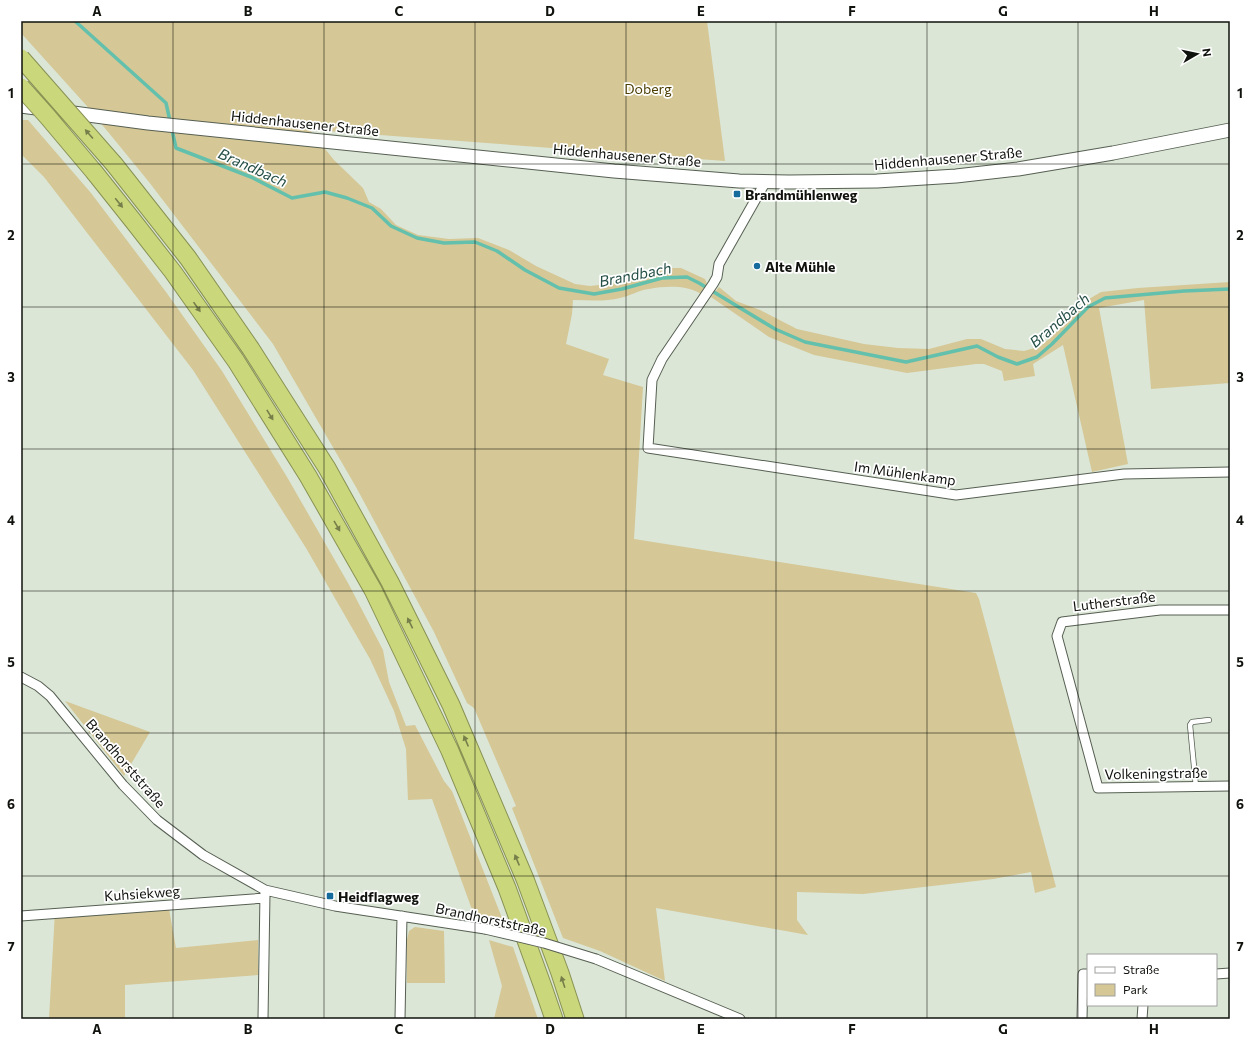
<svg xmlns="http://www.w3.org/2000/svg" width="1251" height="1040" viewBox="0 0 1251 1040" font-family="Commissioner,sans-serif">
  <style>
    .green { fill: #d5c796 }
    .lines { fill: none; stroke-linecap: round; stroke-linejoin: round }
    .stream { stroke: #63c0ac; stroke-width: 3.5 }
    .lane-casing { stroke: #565f52; stroke-width: 6 }
    .street-casing { stroke: #565f52; stroke-width: 11 }
    .secondary-casing { stroke: #565f52; stroke-width: 15 }
    .highway-casing { stroke: #899254; stroke-width: 19 }
    .lane { stroke: #fff; stroke-width: 4.5 }
    .street { stroke: #fff; stroke-width: 9 }
    .secondary { stroke: #fff; stroke-width: 13 }
    .highway { stroke: #cbd77b; stroke-width: 17 }
    .street-bridge-casing { stroke: #565f52; stroke-width: 11; stroke-linecap: butt }
    .highway-bridge-casing { stroke: #899254; stroke-width: 19; stroke-linecap: butt }
    .street-bridge { stroke: #fff; stroke-width: 9 }
    .highway-bridge { stroke: #cbd77b; stroke-width: 17 }
    .oneway { fill: #767e4a }
    .grid { fill: none; stroke: #0f120d; stroke-width: 1; stroke-opacity: 0.55 }
    .poi-dot { fill: #156c9c; stroke: #fff; stroke-width: 1.5 }
    .labels { text-anchor: middle; dominant-baseline: central; stroke-width: 3.5; stroke-linejoin: round; paint-order: stroke }
    .park-label { font-size: 14px; fill: #4d3f04; stroke: #fff }
    .street-label { font-size: 14px; fill: #0f120d; stroke: #fff }
    .poi-label { font-size: 14px; font-weight: bold; fill: #0f120d; stroke: #fff; text-anchor: start }
    .water-label { font-size: 15px; font-style: italic; fill: #254f46; stroke: #fff }
    .neatline { fill: none; stroke: #0f120d; stroke-width: 1.5 }
    .grid-label { font-size: 13px; text-anchor: middle; font-weight: bold; fill: #0f120d }
  </style>
  <rect width="100%" height="100%" fill="#dbe6d6"/>
  <path class="green" d="M21 21H707L725 161 313 130 309 129 334 160 363 188 369 202 381 209 396 225 418 235 449 239 478 238 509 250 536 266 575 284 590 286 617 283 669 268H681L705 279 707 284 701 294C686 285 666 286 649 289 639 290 630 296 620 298 604 302 588 300 573 300L572 314 566 344 609 359 603 375 643 387 634 539 976 593 979 599 1056 887 1035 893 1031 872 993 879 863 894 797 892V920L808 935 656 908 665 981 600 951 563 938 512 808 516 806 474 708 467 703 434 632 356 487 273 344 149 182 86 105 21 33Z
    M21 120H28L91 193 166 292 222 371 287 477 348 583 383 650 389 682 406 726 415 725 444 781 452 791 504 923 475 918 432 799 408 800 406 749 394 711 370 659 306 548 193 370 44 177 21 154Z
    M1230 282V383L1151 389 1144 300 1099 308 1128 464 1092 472 1063 345 1033 364 1035 376 1004 381 1002 371 984 364H976L907 373 814 355 769 337 711 297 719 287 736 301 760 310 797 329 864 344 898 348 929 349 967 339H981L1005 349 1024 351 1041 346 1061 328 1084 302 1101 292 1138 288Z
    M65 701 150 732 124 776Z
    M169 909 176 948 258 940V975L125 985V1019H49L55 911Z
    M415 927 444 931 445 983H407V940L409 931Z
    M489 940 513 947 538 1019H494L502 986Z"/>
  <g class="lines">
    <path class="stream" d="M75 21 166 103 176 148 251 177 292 198 325 192 347 198 372 208 391 226 417 238 444 243 475 242 497 251 525 270 559 288 594 294 622 289 662 278 687 277 699 283 775 329 805 342 906 362 977 346 998 357 1017 364 1037 357 1052 344 1088 307 1105 298 1184 291 1230 289"/>
    <g class="lane-casing">
      <path id="lane" d="M1196 787 1190 725 1192 722 1209 720"/>
    </g>
    <g class="street-casing">
      <path id="street" d="M766 181 719 264 717 277 713 284 662 359 652 380 648 448 956 495 1124 474 1230 472
        M1230 610H1160L1062 622 1057 636 1098 788 1230 786
        M21 677 38 686 50 696 123 785 157 820 203 855 265 890 335 906 485 929
        M21 916 265 898
        M596 959 740 1019
        M1216 974 1230 973
        M263 1019 265 893
        M400 1019 402 916
        M1082 1019 1083 974H1088
        M1142 1019 1143 1005"/>
    </g>
    <g class="secondary-casing">
      <path id="secondary" d="M21 106 148 123 614 171 739 181 789 182 877 181 956 176 1018 169 1113 153 1230 130"/>
    </g>
    <g class="highway-casing">
      <path id="highway" d="M114 164 188 258 251 349 327 468 390 582 451 705 525 879 560 973 575 1019
        M95 173 134 222 173 272 236 361 308 476 373 590 450 751 507 888 543 987 554 1019"/>
    </g>
    <use href="#lane" class="lane"/>
    <use href="#street" class="street"/>
    <use href="#secondary" class="secondary"/>
    <use href="#highway" class="highway"/>
    <g class="street-bridge-casing">
      <path id="street-bridge" d="M485 929 544 943 596 959"/>
    </g>
    <g class="highway-bridge-casing">
      <path id="highway-bridge" d="M21 58 114 164
        M21 87 47 116 95 173"/>
    </g>
    <use href="#street-bridge" class="street-bridge"/>
    <use href="#highway-bridge" class="highway-bridge"/>
  </g>
  <defs><path id="oneway-solid" d="M-6-.8H1V-3.2L6.5 0L1 3.2V.8H-6Z"/></defs>
  <g class="oneway">
    <use href="#oneway-solid" transform="translate(89 134) rotate(-131)"/>
    <use href="#oneway-solid" transform="translate(119 203) rotate(51)"/>
    <use href="#oneway-solid" transform="translate(197 307) rotate(55)"/>
    <use href="#oneway-solid" transform="translate(270 415) rotate(58)"/>
    <use href="#oneway-solid" transform="translate(337 526) rotate(60)"/>
    <use href="#oneway-solid" transform="translate(410 623) rotate(-116)"/>
    <use href="#oneway-solid" transform="translate(466 741) rotate(-113)"/>
    <use href="#oneway-solid" transform="translate(517 860) rotate(-113)"/>
    <use href="#oneway-solid" transform="translate(563 982) rotate(-108)"/>
  </g>
  <path class="grid" d="M173 21V1019M324 21V1019M475 21V1019M626 21V1019M776 21V1019M927 21V1019M1078 21V1019M21 164H1230M21 307H1230M21 449H1230M21 591H1230M21 733H1230M21 876H1230"/>
  <g class="poi-dot">
    <rect x="733" y="190" width="8" height="8" rx="2"/>
    <circle cx="757" cy="266" r="4"/>
    <rect x="326" y="892" width="8" height="8" rx="2"/>
  </g>
  <g class="labels">
    <g class="park-label">
      <text x="648" y="88">Doberg</text>
    </g>
    <g class="street-label">
      <text transform="translate(305 123) rotate(6)">Hiddenhausener Straße</text>
      <text transform="translate(627 155) rotate(5)">Hiddenhausener Straße</text>
      <text transform="translate(948 158) rotate(-5)">Hiddenhausener Straße</text>
      <text transform="translate(905 473) rotate(8)">Im Mühlenkamp</text>
      <text transform="translate(1114 601) rotate(-7)">Lutherstraße</text>
      <text transform="translate(126 763) rotate(49)">Brandhorststraße</text>
      <text transform="translate(1156 773) rotate(-1)">Volkeningstraße</text>
      <text transform="translate(142 893) rotate(-4)">Kuhsiekweg</text>
      <text transform="translate(491 919) rotate(12)">Brandhorststraße</text>
    </g>
    <g class="poi-label">
      <text x="745" y="194">Brandmühlenweg</text>
      <text x="765" y="266">Alte Mühle</text>
      <text x="338" y="896">Heidflagweg</text>
    </g>
    <g class="water-label">
      <text transform="translate(253 167) rotate(24)">Brandbach</text>
      <text transform="translate(635 274) rotate(-11)">Brandbach</text>
      <text transform="translate(1059 320) rotate(-41)">Brandbach</text>
    </g>
  </g>
  <rect width="1251" height="1040" fill="none" stroke="#ffffff" stroke-width="44"/>
  <rect x="1087" y="954" width="130" height="52" fill="#ffffff" stroke="#9fa09e"/>
  <rect x="1095" y="967" width="20" height="6" fill="#ffffff" stroke="#9fa09e"/>
  <text x="1123" y="974" font-size="12" fill="#0f120d">Straße</text>
  <rect x="1095" y="984" width="20" height="12" fill="#d5c796" stroke="#9fa09e"/>
  <text x="1123" y="994" font-size="12" fill="#0f120d">Park</text>
  <g transform="translate(1197 54) rotate(81)" stroke="#ffffff" stroke-width="3" paint-order="stroke">
  <path d="M0-3L7 15L0 10L-7 15Z" fill="#0f120d"/>
  <text y="-6" font-size="11" font-weight="bold" text-anchor="middle" fill="#0f120d">N</text>
  </g>
  <rect x="22" y="22" width="1207" height="996" class="neatline"/>
  <g class="grid-label">
    <text x="97" y="16">A</text>
    <text x="248" y="16">B</text>
    <text x="399" y="16">C</text>
    <text x="550" y="16">D</text>
    <text x="701" y="16">E</text>
    <text x="852" y="16">F</text>
    <text x="1003" y="16">G</text>
    <text x="1154" y="16">H</text>
    <text x="11" y="98">1</text>
    <text x="1240" y="98">1</text>
    <text x="11" y="240">2</text>
    <text x="1240" y="240">2</text>
    <text x="11" y="382">3</text>
    <text x="1240" y="382">3</text>
    <text x="11" y="525">4</text>
    <text x="1240" y="525">4</text>
    <text x="11" y="667">5</text>
    <text x="1240" y="667">5</text>
    <text x="11" y="809">6</text>
    <text x="1240" y="809">6</text>
    <text x="11" y="951">7</text>
    <text x="1240" y="951">7</text>
    <text x="97" y="1034">A</text>
    <text x="248" y="1034">B</text>
    <text x="399" y="1034">C</text>
    <text x="550" y="1034">D</text>
    <text x="701" y="1034">E</text>
    <text x="852" y="1034">F</text>
    <text x="1003" y="1034">G</text>
    <text x="1154" y="1034">H</text>
  </g>
</svg>
